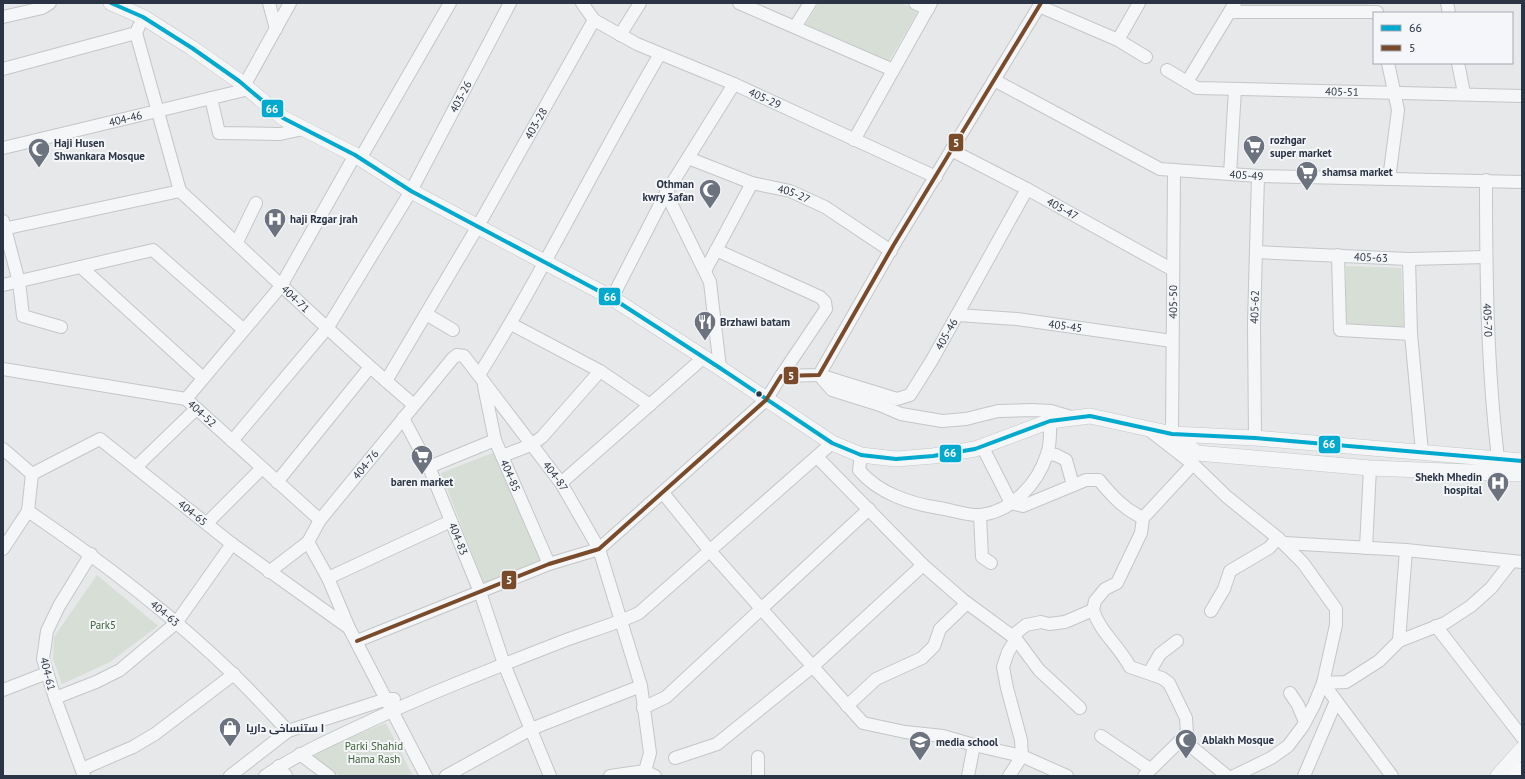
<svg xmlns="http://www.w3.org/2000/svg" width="1525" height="779" viewBox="0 0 1525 779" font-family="'PT Sans',Cairo,sans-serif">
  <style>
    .green { fill: #d6ded6 }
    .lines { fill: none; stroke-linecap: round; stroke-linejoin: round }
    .minor-casing { stroke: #c4c6c8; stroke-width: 14 }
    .tertiary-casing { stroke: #c4c6c8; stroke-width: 16 }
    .secondary-casing { stroke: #c4c6c8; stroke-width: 18 }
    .minor { stroke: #f5f6f7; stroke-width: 12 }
    .tertiary { stroke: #f5f6f7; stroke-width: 15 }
    .secondary { stroke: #f8f8f8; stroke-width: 17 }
    .bus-1-casing { stroke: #f4f6f9; stroke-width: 7 }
    .bus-2-casing { stroke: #f4f6f9; stroke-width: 7 }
    .bus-1 { stroke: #00a9ce; stroke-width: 4 }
    .bus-2 { stroke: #7a4b2a; stroke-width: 4 }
    .bus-dot { fill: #2b3445; stroke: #f4f6f9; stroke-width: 1.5 }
    .labels { text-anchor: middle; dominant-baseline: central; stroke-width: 4; stroke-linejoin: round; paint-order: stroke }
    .street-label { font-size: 11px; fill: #2b3445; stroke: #f4f6f9 }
    .poi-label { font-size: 11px; font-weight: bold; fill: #2b3445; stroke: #f4f6f9; text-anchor: start }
    .park-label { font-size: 11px; fill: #3f6138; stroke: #f4f6f9 }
    .line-badge { stroke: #f4f6f9; stroke-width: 1.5 }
    .badge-label { font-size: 11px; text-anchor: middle; font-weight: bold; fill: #fff }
  </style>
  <rect width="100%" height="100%" fill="#e6e8ea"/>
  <path class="green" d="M819 3H901L918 11 889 61 806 24Z
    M1243 3H1368L1369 6 1241 5Z
    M1346 266 1401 268 1404 328 1346 327Z
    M495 452 542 561 484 584 441 473Z
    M97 575 158 626 110 662 62 684 53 659 54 637Z
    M386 723 413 776H340L311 759 324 748Z"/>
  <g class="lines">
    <g class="minor-casing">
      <g id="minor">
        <path d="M269 3 276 29"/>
        <path id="s1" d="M582 3 594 20 637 44 734 84 936 177"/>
        <path d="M739 3 893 70"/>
        <path d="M915 3 928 9"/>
        <path d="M1447 3 1449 13"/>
        <path d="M1039 6 1118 40 1146 57"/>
        <path d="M1230 12H1377"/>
        <path d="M3 17 42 8 50 3"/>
        <path d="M795 27 810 3"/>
        <path d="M136 33 180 191"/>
        <path d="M620 35 640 3"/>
        <path d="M1118 40 1139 3"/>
        <path d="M1388 63 1398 110 1389 179"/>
        <path d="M1458 63 1464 93"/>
        <path d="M3 69 136 33 139 26"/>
        <path id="s2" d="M1167 70 1197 88 1522 96"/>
        <path id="s3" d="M994 80 1160 169 1258 176 1522 182"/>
        <path d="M1187 82 1235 3"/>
        <path d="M244 86 290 3"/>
        <path d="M211 98 219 133 280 134 303 129"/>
        <path d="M854 140 931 3"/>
        <path id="s4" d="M3 148 249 89"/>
        <path id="s5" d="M951 150 1027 189 1173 270"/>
        <path id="s6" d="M688 158 752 183 790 191 825 207 891 251"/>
        <path d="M360 159 450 3"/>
        <path d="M1230 174 1235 89"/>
        <path id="s7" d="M1486 180C1486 274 1487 366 1498 458"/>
        <path id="s8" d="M180 191C258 262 333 337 414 405"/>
        <path d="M666 193 710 282 720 368"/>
        <path d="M3 221 19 282 23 316 61 327"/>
        <path d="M3 229 180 191"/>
        <path d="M237 242 256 203"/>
        <path d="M716 250 820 297 825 302 826 309 781 376"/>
        <path id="s9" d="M1256 252 1409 259 1486 257"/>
        <path d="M1338 255 1340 330 1411 334"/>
        <path d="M1409 259 1411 334 1422 452"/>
        <path d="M81 267 203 378"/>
        <path d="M705 271 752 183"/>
        <path d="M3 285 153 250 244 330"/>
        <path d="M612 298 666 193 734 84"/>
        <path d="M426 314 453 330"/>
        <path id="s10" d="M957 315 1017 319 1172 341"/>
        <path d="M511 324 600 371 650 405"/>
        <path id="s11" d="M3 369 186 399 320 520"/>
        <path d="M479 375C544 271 598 159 660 54"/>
        <path id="s12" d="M819 375 897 399 910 395 932 360 1027 189"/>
        <path d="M819 375 832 390 880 405 901 414 942 421 966 419 998 411 1032 410 1051 411 1071 417"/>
        <path id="s13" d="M386 381 478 226 594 20"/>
        <path id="s14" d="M484 386 495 440 549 564"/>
        <path d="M186 399 281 286 355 155"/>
        <path id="s15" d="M403 418 429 467 480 592 504 664 550 776"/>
        <path d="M1149 430 1193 464 1227 497 1278 538 1303 563 1336 609V625L1323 683 1314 705 1303 726 1288 746 1271 758 1234 776"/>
        <path id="s16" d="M1172 434 1174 170"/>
        <path id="s17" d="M1255 438 1254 323 1258 176"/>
        <path id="s18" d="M232 441 328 327 411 191 510 3"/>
        <path d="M982 446 1011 503 1023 506 1086 480H1099C1112 496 1124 509 1143 518"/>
        <path d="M3 449 32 474"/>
        <path d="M1048 454 1056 455 1066 460 1073 485"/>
        <path d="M861 455 859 470C878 493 911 504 939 508 953 510 967 516 981 515 1013 511 1038 483 1047 454 1051 444 1050 432 1050 421"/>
        <path d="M502 456 531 445 542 437 600 371"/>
        <path d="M817 457 923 565 963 600 1016 639 1039 670 1080 708"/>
        <path d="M136 467 196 409"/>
        <path d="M429 467 495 440"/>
        <path id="s19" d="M32 474 100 439 232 544 349 628"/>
        <path d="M277 482 370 367"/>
        <path d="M561 483 703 358"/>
        <path d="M663 493 710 551 863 723 905 732 943 736 974 745 1022 756 1067 776"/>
        <path id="s20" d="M28 511C100 560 170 613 233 674 252 692 270 712 288 731"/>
        <path d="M980 515 982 557 991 563"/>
        <path d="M207 523 262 468"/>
        <path d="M308 542 328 578 349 628 426 776"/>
        <path d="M1284 543 1406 550 1399 641"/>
        <path d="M1366 548 1370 468"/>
        <path d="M3 549 28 511 32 474"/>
        <path d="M1406 550 1522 562"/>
        <path id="s21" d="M269 572 308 542 320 520 453 358 457 355 464 356 561 483 599 549 641 686 650 753 645 771"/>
        <path d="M328 578 451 521"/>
        <path d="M1211 611 1224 589 1230 571 1269 548 1278 538"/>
        <path d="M1436 626 1522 737"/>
        <path d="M1012 636 1026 625 1041 622 1049 624 1065 622 1093 610"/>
        <path d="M357 641 549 564 599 549 766 400 781 376 819 375 893 246 1041 3"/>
        <path d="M1149 673 1160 654 1177 641"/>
        <path d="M1323 683 1346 682 1379 661 1399 641 1445 623 1471 606 1491 588 1512 561"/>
        <path d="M1323 683 1392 776"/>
        <path d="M3 690 47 673"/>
        <path d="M1290 693 1298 705 1305 722"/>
        <path d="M55 698 96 682 120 670 176 623 232 544"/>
        <path d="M847 706 876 679 922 658 934 646 940 629 967 603"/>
        <path d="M643 708 666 697 869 509"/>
        <path d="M1101 736 1150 769"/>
        <path d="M1182 739 1227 776"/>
        <path d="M300 754 329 776"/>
        <path d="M675 758 717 744 812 667 923 565"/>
        <path d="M279 766 286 776"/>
        <path d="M82 769 133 747 155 734 234 674"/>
        <path d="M84 776 55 698 43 659 47 631 59 606 91 554"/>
        <path d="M230 776 288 731 387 699H394"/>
        <path d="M265 776C293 757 323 743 353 729 422 696 494 668 566 640 590 631 616 624 639 613L832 443"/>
        <path d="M446 776 531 729 641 686"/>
        <path d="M610 776 645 771 655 776"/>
        <path d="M758 776V757"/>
        <path d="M968 776 974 745"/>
        <path d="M1009 776 1022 756 1021 740 1007 688 1003 667 1008 652 1016 639"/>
        <path d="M1144 776 1187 734 1186 718 1169 683 1162 678 1130 667C1119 646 1100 632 1093 610L1095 601 1105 589 1117 583 1141 533 1143 518 1193 464"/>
        <path d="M1304 776 1336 701"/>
      </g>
    </g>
    <g class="tertiary-casing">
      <path id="tertiary" d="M111 3 143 17 192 48 239 81 283 118 355 155 411 191 612 298 720 368 832 443 861 455 896 459 933 456 975 449 1050 421 1090 416 1172 434 1255 438 1522 461
        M1172 434 1197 453 1370 468 1522 474
        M1498 776 1522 749"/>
    </g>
    <g class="secondary-casing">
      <path id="secondary" d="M1517 776 1522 771"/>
    </g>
    <use href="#minor" class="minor"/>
    <use href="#tertiary" class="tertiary"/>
    <use href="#secondary" class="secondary"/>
    <g class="bus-1-casing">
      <path id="bus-1" d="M111 3 143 17 192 48 239 81 283 118 355 155 411 191 612 298 720 368 832 443 861 455 896 459 933 456 975 449 1050 421 1090 416 1172 434 1255 438 1522 461"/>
    </g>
    <g class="bus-2-casing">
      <path id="bus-2" d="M357 641 549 564 599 549 766 400 781 376 819 375 893 246 1041 3"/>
    </g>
    <use href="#bus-1" class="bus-1"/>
    <use href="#bus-2" class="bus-2"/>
  </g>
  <defs>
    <g id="supermarket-pin" transform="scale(1.15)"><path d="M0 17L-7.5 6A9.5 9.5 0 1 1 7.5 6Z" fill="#6c737f" stroke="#f4f6f9"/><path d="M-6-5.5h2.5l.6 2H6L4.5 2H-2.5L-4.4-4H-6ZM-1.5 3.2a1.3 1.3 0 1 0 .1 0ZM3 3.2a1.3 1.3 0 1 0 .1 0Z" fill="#fff"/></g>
    <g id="mosque-pin" transform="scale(1.15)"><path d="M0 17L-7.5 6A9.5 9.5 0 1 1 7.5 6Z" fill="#6c737f" stroke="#f4f6f9"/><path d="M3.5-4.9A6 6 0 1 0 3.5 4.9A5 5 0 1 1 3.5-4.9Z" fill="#fff"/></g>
    <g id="hospital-pin" transform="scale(1.15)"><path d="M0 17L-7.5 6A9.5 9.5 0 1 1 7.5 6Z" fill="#6c737f" stroke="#f4f6f9"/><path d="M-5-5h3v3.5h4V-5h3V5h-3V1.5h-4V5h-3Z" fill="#fff"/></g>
    <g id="restaurant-pin" transform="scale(1.15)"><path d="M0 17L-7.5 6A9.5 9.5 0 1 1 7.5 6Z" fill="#6c737f" stroke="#f4f6f9"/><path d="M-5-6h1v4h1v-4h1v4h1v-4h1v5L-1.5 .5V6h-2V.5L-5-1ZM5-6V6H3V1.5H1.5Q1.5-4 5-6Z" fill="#fff"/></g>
    <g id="shop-pin" transform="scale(1.15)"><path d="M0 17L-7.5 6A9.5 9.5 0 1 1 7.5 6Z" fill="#6c737f" stroke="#f4f6f9"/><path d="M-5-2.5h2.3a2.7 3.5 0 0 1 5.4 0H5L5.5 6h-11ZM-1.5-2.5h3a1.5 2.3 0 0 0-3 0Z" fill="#fff"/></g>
    <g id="school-pin" transform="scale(1.15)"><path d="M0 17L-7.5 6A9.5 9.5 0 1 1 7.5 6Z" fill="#6c737f" stroke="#f4f6f9"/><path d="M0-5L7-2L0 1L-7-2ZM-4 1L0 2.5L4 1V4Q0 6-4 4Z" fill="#fff"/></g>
  </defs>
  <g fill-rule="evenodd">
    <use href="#supermarket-pin" x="1254" y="146"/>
    <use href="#mosque-pin" x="39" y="149"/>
    <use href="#supermarket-pin" x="1307" y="172"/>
    <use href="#mosque-pin" x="710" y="190"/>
    <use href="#hospital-pin" x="275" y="219"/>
    <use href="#restaurant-pin" x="705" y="322"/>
    <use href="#supermarket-pin" x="422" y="456"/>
    <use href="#hospital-pin" x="1498" y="483"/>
    <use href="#shop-pin" x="230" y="728"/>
    <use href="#mosque-pin" x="1186" y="740"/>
    <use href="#school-pin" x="920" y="742"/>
  </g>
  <circle class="bus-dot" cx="759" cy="394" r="3.5"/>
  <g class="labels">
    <g class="street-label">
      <text stroke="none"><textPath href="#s2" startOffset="180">405-51</textPath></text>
      <text stroke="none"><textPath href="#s18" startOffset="415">403-26</textPath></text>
      <text stroke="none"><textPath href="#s1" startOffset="209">405-29</textPath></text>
      <text stroke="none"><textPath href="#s4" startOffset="126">404-46</textPath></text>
      <text stroke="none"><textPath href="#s13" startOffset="298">403-28</textPath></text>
      <text stroke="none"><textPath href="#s3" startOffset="275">405-49</textPath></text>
      <text stroke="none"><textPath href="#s6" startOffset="112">405-27</textPath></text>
      <text stroke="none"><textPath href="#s5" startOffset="126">405-47</textPath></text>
      <text stroke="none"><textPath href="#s9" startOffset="115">405-63</textPath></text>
      <text stroke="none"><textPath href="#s8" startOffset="158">404-71</textPath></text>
      <text stroke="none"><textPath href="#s16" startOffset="132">405-50</textPath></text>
      <text stroke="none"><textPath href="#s17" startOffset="131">405-62</textPath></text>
      <text stroke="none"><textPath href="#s7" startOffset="140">405-70</textPath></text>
      <text stroke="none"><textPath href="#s10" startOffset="109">405-45</textPath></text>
      <text stroke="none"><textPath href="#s12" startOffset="166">405-46</textPath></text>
      <text stroke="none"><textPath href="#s11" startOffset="207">404-52</textPath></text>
      <text stroke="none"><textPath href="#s21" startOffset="146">404-76</textPath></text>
      <text stroke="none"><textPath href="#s14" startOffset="94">404-85</textPath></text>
      <text stroke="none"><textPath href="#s21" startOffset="447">404-87</textPath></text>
      <text stroke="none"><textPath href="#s19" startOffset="195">404-65</textPath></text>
      <text stroke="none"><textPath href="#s15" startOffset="133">404-83</textPath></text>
      <text stroke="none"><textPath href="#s20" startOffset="171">404-63</textPath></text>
      <text transform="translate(48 674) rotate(76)">404-61</text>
    </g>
    <g class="poi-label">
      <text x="1270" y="140">rozhgar<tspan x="1270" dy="13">super market</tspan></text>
      <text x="54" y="143">Haji Husen<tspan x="54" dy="13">Shwankara Mosque</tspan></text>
      <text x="1322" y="172">shamsa market</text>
      <text x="694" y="184" text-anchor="end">Othman<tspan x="694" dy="13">kwry 3afan</tspan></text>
      <text x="290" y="219">haji Rzgar jrah</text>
      <text x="720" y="322">Brzhawi batam</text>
      <text x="1482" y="477" text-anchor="end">Shekh Mhedin<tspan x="1482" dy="13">hospital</tspan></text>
      <text x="422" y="482" text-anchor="middle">baren market</text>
      <text x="246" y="728">ا ستنساخی داریا</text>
      <text x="1202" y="740">Ablakh Mosque</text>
      <text x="936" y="742">media school</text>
    </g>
    <g class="park-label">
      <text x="103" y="625">Park5</text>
      <text x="374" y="746">Parki Shahid<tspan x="374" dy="13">Hama Rash</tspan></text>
    </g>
  </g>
  <g class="line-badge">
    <rect x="261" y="99" width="23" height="19" rx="4" fill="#00a9ce"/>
    <rect x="948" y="133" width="16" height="19" rx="4" fill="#7a4b2a"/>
    <rect x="598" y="287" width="23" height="19" rx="4" fill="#00a9ce"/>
    <rect x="783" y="366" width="16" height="19" rx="4" fill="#7a4b2a"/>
    <rect x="1318" y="435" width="23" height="19" rx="4" fill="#00a9ce"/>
    <rect x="939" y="444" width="23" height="19" rx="4" fill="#00a9ce"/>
    <rect x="501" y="570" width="16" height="20" rx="4" fill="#7a4b2a"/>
  </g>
  <g class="badge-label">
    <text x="272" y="113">66</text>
    <text x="956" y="147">5</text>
    <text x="610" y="301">66</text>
    <text x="791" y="380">5</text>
    <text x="1329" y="448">66</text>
    <text x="950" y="457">66</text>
    <text x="509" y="584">5</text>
  </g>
  <rect width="1525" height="779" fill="none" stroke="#2b3445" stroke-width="8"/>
  <rect x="1373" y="12" width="140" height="52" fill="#f4f6f9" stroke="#a4a8b1"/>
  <rect x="1381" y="25" width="20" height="6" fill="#00a9ce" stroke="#a4a8b1"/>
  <text x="1409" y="32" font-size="12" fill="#2b3445">66</text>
  <rect x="1381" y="45" width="20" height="6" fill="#7a4b2a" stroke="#a4a8b1"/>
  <text x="1409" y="52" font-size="12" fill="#2b3445">5</text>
</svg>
